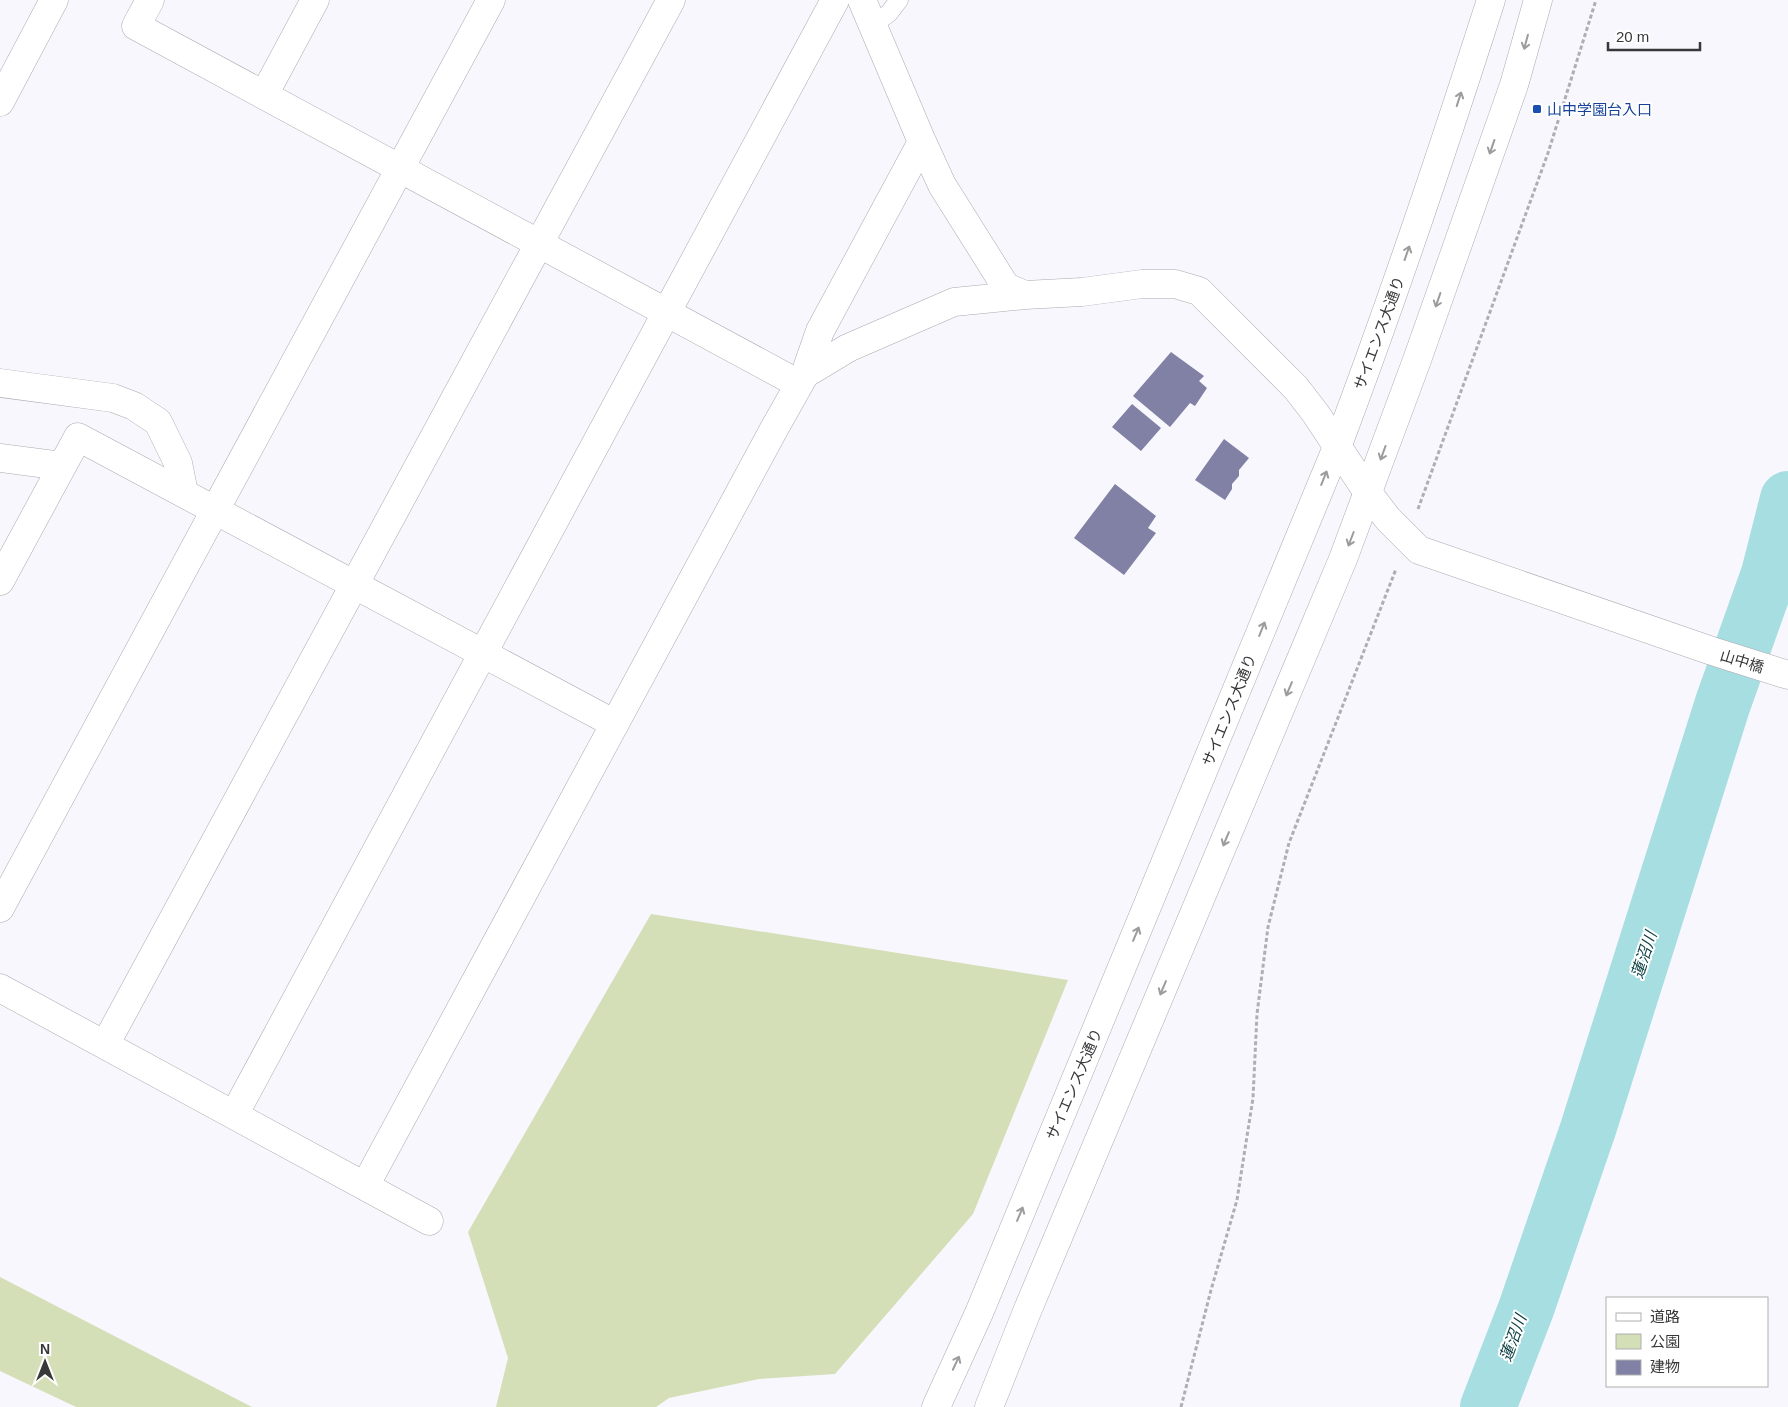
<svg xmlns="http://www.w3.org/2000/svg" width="1788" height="1407" viewBox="0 0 1788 1407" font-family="Helvetica,'Noto Sans JP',sans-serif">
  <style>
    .green { fill: #d4dfb8 }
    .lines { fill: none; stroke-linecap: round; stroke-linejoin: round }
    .river { stroke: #a6dee2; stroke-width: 56 }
    .building { fill: #8180a5 }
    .lane-casing { stroke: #aaaab0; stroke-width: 19 }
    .street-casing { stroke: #aaaab0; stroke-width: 29 }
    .primary-casing { stroke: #aaaab0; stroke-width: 29 }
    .path { stroke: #aeaeb3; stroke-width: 3; stroke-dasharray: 4 2.5; stroke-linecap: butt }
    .lane { stroke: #fff; stroke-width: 18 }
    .street { stroke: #fff; stroke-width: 28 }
    .primary { stroke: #fff; stroke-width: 28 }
    .oneway { stroke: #9c9c9c }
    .transit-dot { fill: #1a4fb4; stroke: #fff; stroke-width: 2 }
    .labels { text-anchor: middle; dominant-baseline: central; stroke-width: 4; stroke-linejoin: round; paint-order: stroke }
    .transit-label { font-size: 15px; fill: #164399; stroke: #fff; text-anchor: start }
    .street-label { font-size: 15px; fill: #38383a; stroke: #fff }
    .water-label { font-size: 16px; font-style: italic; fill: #104346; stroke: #fff }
  </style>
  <rect width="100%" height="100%" fill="#f7f7fd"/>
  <path class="green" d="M651 914 1068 980 973 1214 835 1374 759 1379 669 1398 656 1407H496L508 1358 468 1232Z
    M0 1277 252 1407H76L0 1371Z"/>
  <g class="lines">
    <path class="river" d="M1488 1407 1526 1309 1588 1129 1723 703 1769 574 1788 499"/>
  </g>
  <path class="building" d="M1171 352 1204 376 1199 381 1207 388 1195 406 1190 403 1170 427 1133 396Z
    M1132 404 1161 428 1141 451 1112 427Z
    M1224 439 1249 458 1239 470V476L1232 484V489L1225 500 1195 480Z
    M1115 484 1156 516 1148 528 1156 533 1124 575 1074 538Z"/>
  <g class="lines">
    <g class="lane-casing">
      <path id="lane" d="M873 25 889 13 899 0"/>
    </g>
    <g class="street-casing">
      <path id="street" d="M150 0 136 26 799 384
        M862 0 920 137 942 185 1006 287 1025 295 1082 292 1142 284H1175L1199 291 1296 388 1316 414 1368 493 1388 519 1419 550 1712 651 1788 675
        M264 95 315 0
        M0 102 54 0
        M805 374 820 331 922 142
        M0 383 113 398 134 406 158 422 178 463 184 493
        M0 458 62 466
        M0 581 78 437 615 724
        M0 908 491 0
        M0 988 429 1221
        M105 1045 671 0
        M234 1115 835 0
        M365 1186 774 429 805 374 848 348 954 302 1025 295"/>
    </g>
    <g class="primary-casing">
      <path id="primary" d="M936 1407 979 1313 1337 447C1393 299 1443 150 1491 0
        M989 1407 1028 1309 1343 559 1417 360 1514 85 1538 0"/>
    </g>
    <path class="path" d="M1418 509 1548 153 1596 0
      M1181 1407 1211 1290 1237 1200 1253 1098 1257 1014 1268 927 1289 843 1396 569"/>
    <use href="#lane" class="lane"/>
    <use href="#street" class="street"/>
    <use href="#primary" class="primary"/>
  </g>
  <defs><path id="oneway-shaft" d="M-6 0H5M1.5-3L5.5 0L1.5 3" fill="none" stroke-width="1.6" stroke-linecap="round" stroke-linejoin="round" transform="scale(1.25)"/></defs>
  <g class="oneway">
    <use href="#oneway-shaft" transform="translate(1526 42) rotate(105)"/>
    <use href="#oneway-shaft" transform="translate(1459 99) rotate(-72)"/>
    <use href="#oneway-shaft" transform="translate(1492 147) rotate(109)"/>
    <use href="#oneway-shaft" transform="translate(1407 253) rotate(-71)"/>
    <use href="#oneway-shaft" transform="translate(1438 300) rotate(109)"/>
    <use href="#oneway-shaft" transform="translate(1383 453) rotate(110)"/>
    <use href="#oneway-shaft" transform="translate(1324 478) rotate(-68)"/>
    <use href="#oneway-shaft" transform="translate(1351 539) rotate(111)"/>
    <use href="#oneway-shaft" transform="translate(1262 629) rotate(-68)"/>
    <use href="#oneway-shaft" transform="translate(1289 689) rotate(113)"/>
    <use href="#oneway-shaft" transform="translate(1226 839) rotate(113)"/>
    <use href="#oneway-shaft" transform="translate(1136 934) rotate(-67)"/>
    <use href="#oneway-shaft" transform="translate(1163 988) rotate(113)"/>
    <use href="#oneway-shaft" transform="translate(1020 1214) rotate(-67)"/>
    <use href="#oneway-shaft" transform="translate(956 1363) rotate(-65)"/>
  </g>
  <rect class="transit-dot" x="1532" y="104" width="10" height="10" rx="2.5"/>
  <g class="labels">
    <g class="transit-label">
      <text x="1547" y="109">山中学園台入口</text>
    </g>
    <g class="street-label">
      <text transform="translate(1379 333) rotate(-70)">サイエンス大通り</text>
      <text transform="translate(1742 661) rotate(17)">山中橋</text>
      <text transform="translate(1229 710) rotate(-68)">サイエンス大通り</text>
      <text transform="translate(1074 1084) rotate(-67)">サイエンス大通り</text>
    </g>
    <g class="water-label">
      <text transform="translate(1644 955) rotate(-72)">蓮沼川</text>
      <text transform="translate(1513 1338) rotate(-70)">蓮沼川</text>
    </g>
  </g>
  <rect x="1606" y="1297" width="162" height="90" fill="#ffffff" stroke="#afafb0"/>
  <rect x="1616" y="1313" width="25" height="8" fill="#ffffff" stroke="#afafb0"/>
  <text x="1650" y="1322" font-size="15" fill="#38383a">道路</text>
  <rect x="1616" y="1334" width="25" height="15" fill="#d4dfb8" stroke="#afafb0"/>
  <text x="1650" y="1347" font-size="15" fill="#38383a">公園</text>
  <rect x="1616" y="1360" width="25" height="15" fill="#8180a5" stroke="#afafb0"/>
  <text x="1650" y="1372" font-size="15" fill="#38383a">建物</text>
  <g transform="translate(45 1362)" stroke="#ffffff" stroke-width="4" paint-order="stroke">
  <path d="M0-4L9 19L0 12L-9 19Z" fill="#38383a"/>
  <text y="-8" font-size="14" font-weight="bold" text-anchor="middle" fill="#38383a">N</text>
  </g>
  <path d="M1608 42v8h92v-8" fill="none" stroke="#38383a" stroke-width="2.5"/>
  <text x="1616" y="42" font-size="15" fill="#38383a" stroke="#ffffff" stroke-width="4" paint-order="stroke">20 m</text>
</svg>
